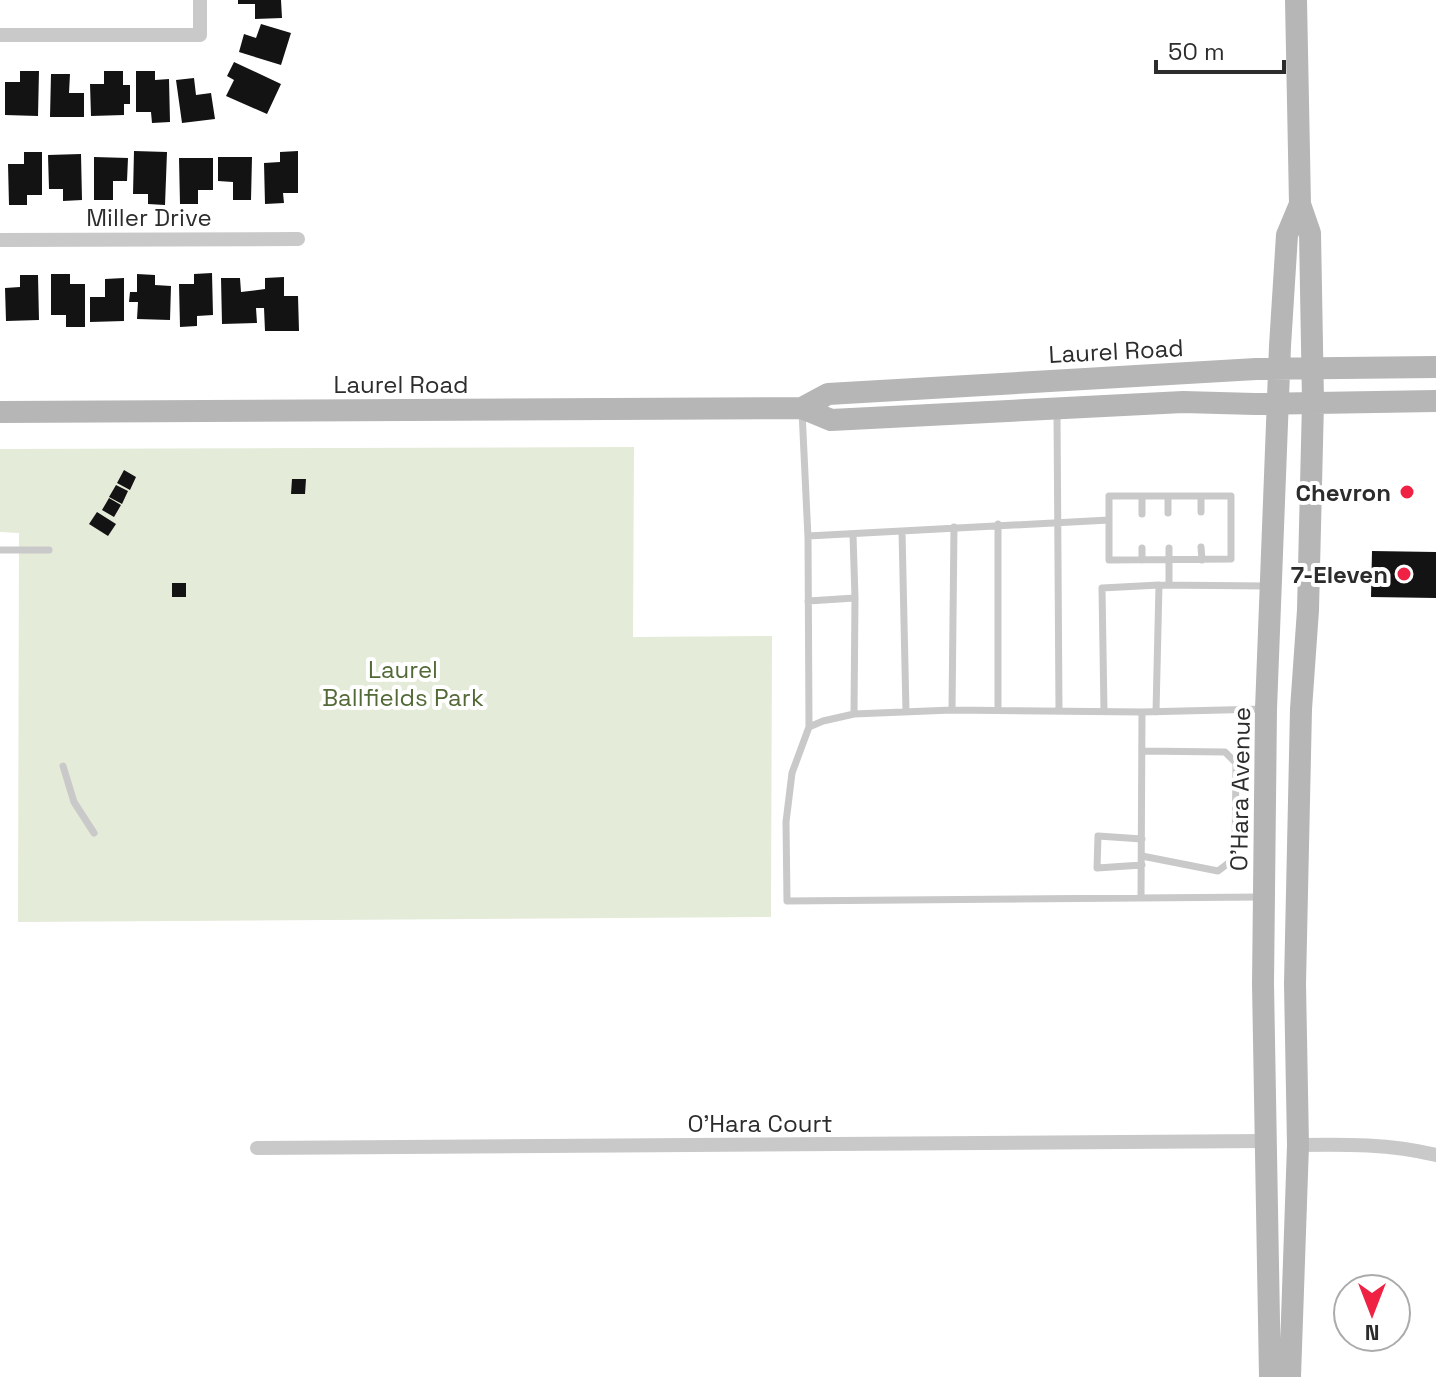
<svg xmlns="http://www.w3.org/2000/svg" width="1436" height="1377" viewBox="0 0 1436 1377" font-family="'Space Grotesk',sans-serif">
  <style>
    .green { fill: #e4ebd8 }
    .building { fill: #131313 }
    .lines { fill: none; stroke-linecap: round; stroke-linejoin: round }
    .service { stroke: #c9c9c9; stroke-width: 7 }
    .minor { stroke: #c9c9c9; stroke-width: 14 }
    .secondary { stroke: #b6b6b6; stroke-width: 22 }
    .poi-dot { fill: #ef2244; stroke: #fff; stroke-width: 3 }
    .labels { text-anchor: middle; dominant-baseline: central; stroke-width: 8; stroke-linejoin: round; paint-order: stroke }
    .street-label { font-size: 24px; fill: #2c2c2c; stroke: #fff }
    .poi-label { font-size: 24px; font-weight: bold; fill: #2c2c2c; stroke: #fff; text-anchor: end }
    .park-label { font-size: 24px; fill: #536937; stroke: #fff }
  </style>
  <rect width="100%" height="100%" fill="#fff"/>
  <path class="green" d="M634 447 633 637 772 636 771 917 18 922 19 533 0 532V449Z"/>
  <path class="building" d="M238 0H281L282 18 255 19V4H238Z
    M261 24 291 33 281 65 239 52 244 34 256 38Z
    M234 62 281 84 267 114 226 96 234 80 227 76Z
    M20 71H39L38 116 5 115V82H20Z
    M104 71H123V85H130V104H124V115L91 116 90 84H104Z
    M136 71H155V80L169 79 170 122 152 123 151 112H136Z
    M51 74H70L69 93H84V117H50Z
    M194 78 196 95 211 93 215 119 182 123 176 80Z
    M134 151 167 152 165 205 148 204V194H133Z
    M298 151V193H283L284 203 265 204 264 163 280 162V152Z
    M24 152H42V195H27V205H9L8 164H24Z
    M81 154 82 200 63 201V189H49L48 155Z
    M94 157 128 158 127 181H113V200H94Z
    M218 157H252L251 200H233V182L218 181Z
    M179 158H213V190H198V204H180Z
    M212 273 213 315 197 316V326L180 327 179 284H194V274Z
    M51 274H70V284H85V327H66V315H51Z
    M137 274 155 275V285L171 286 170 320 137 319 138 302H129L130 292H137Z
    M20 275H38L39 320 6 321 5 288 20 287Z
    M284 277V296H298L299 331H265L264 308H256L257 323 222 324 221 278H240L241 292 265 289V278Z
    M124 278V321L90 322V297H105V279Z
    M124 470 136 477 130 490 117 483Z
    M292 479H306L305 494H291Z
    M116 485 128 491 122 504 109 497Z
    M109 498 121 505 114 517 102 510Z
    M97 512 116 524 108 536 89 524Z
    M1372 551 1436 552V598L1371 597Z
    M172 583H186V597H172Z"/>
  <g class="lines">
    <path class="service" d="M802 411 808 538
      M1057 412 1059 710
      M1142 496V514
      M1168 496V513
      M1201 496V512
      M998 524V710
      M902 531 906 712
      M1201 547 1202 560
      M1142 548V560
      M1169 548V585
      M0 550H49
      M808 601 855 598 853 535
      M952 710 954 527
      M1104 711 1102 588 1159 585
      M1156 712 1159 585 1266 586
      M854 714 855 598
      M809 727 808 536 1109 520V560L1231 559V496H1109V520
      M63 766 74 802 94 833
      M1142 839 1098 836 1097 868 1142 865
      M1142 856 1218 871 1235 858 1236 763 1225 752 1142 751
      M1260 897 787 901 786 822 792 773 809 727 823 721 854 714 952 710 1142 712 1264 709
      M1141 898 1142 712"/>
    <path class="minor" d="M0 35H200V0
      M0 240 298 239
      M1298 1145C1345 1144 1391 1144 1436 1155
      M257 1148 1264 1141"/>
    <path class="secondary" d="M802 408 828 394 1256 369 1436 367
      M0 412 802 408 831 420 1183 402 1255 404 1436 401
      M1270 1377 1263 984 1266 709 1280 346 1287 235 1300 204
      M1290 1377 1298 1145 1295 984 1301 709 1308 610 1313 402 1310 233 1300 204 1296 0"/>
  </g>
  <g class="poi-dot">
    <circle cx="1407" cy="492" r="8"/>
    <circle cx="1404" cy="574" r="8"/>
  </g>
  <g class="labels">
    <g class="street-label">
      <text x="149" y="217">Miller Drive</text>
      <text transform="translate(1116 351) rotate(-3)">Laurel Road</text>
      <text x="401" y="384">Laurel Road</text>
      <text transform="translate(1240 789) rotate(-89)">O'Hara Avenue</text>
      <text x="760" y="1123">O'Hara Court</text>
    </g>
    <g class="poi-label">
      <text x="1391" y="492">Chevron</text>
      <text x="1388" y="574">7-Eleven</text>
    </g>
    <g class="park-label">
      <text x="403" y="669">Laurel<tspan x="403" dy="28">Ballfields Park</tspan></text>
    </g>
  </g>
  <g transform="translate(1372 1313) rotate(180)"><circle r="38" fill="#ffffff" stroke="#ababab" stroke-width="2"/>
  <path d="M0-6L14 30L0 20L-14 30Z" fill="#ef2244"/>
  <text y="-12" font-size="22" font-weight="bold" text-anchor="middle" fill="#2c2c2c">N</text>
  </g>
  <path d="M1156 60v12h128v-12" fill="none" stroke="#2c2c2c" stroke-width="4"/>
  <text x="1168" y="60" font-size="24" fill="#2c2c2c" stroke="#ffffff" stroke-width="6" paint-order="stroke">50 m</text>
</svg>
